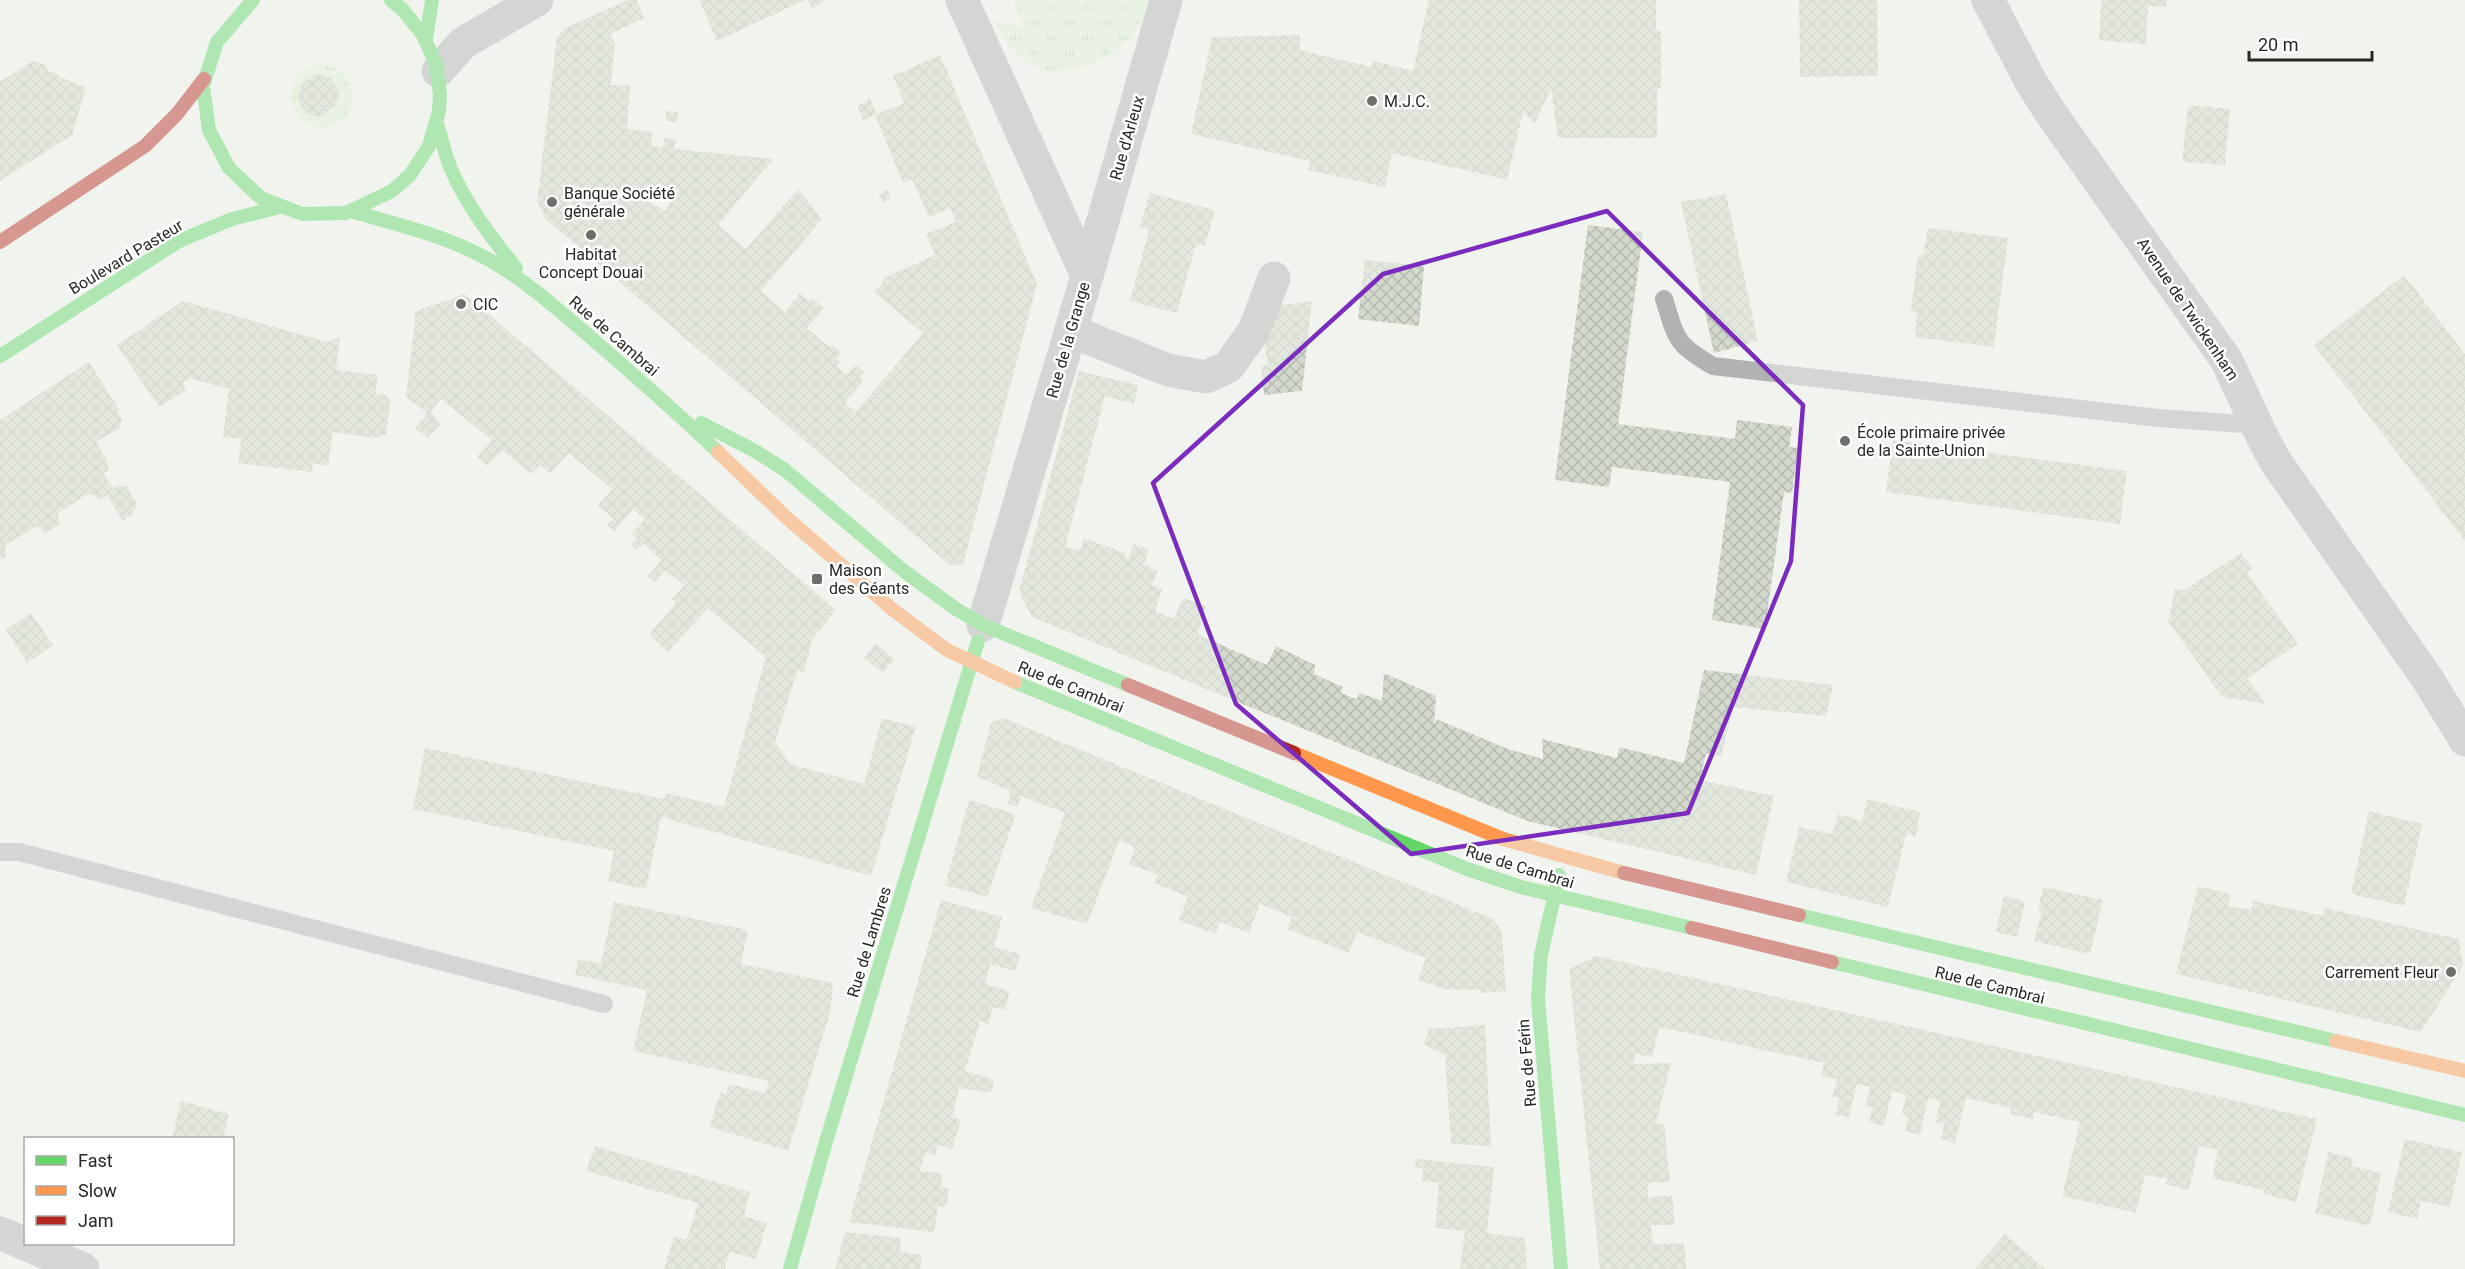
<svg xmlns="http://www.w3.org/2000/svg" width="2465" height="1269" viewBox="0 0 2465 1269" font-family="Roboto,sans-serif">
  <style>
    .grass { fill: url(#grass-tufts) }
    .building { fill: url(#building-cross-hatch); fill-rule: evenodd }
    .lines { fill: none; stroke-linecap: round; stroke-linejoin: round }
    .lane { stroke: #b1b2b2; stroke-width: 18 }
    .street { stroke: #b1b2b2; stroke-width: 33 }
    .fast { stroke: #63d668; stroke-width: 14 }
    .slow { stroke: #ff974d; stroke-width: 14 }
    .jam { stroke: #b3261e; stroke-width: 14 }
    .marked { fill: none; stroke: #7b2cbf; stroke-width: 4.5; stroke-linejoin: round }
    .poi-dot { fill: #6c6f6a; stroke: #fff; stroke-width: 2 }
    .labels { text-anchor: middle; dominant-baseline: central; stroke-width: 5; stroke-linejoin: round; paint-order: stroke }
    .poi-label { font-size: 16px; fill: #252823; stroke: #fff; text-anchor: start }
    .street-label { font-size: 16px; fill: #252823; stroke: #fff }
  </style>
  <defs>
    <pattern id="grass-tufts" width="24" height="20" patternUnits="userSpaceOnUse" patternTransform="scale(1.5)"><rect width="24" height="20" fill="#dff0d4"/><path d="M3 7l-1-3M5 7V3M7 7l1-3M15 17l-1-3M17 17v-4M19 17l1-3" fill="none" stroke="#bfceb6"/></pattern>
    <pattern id="building-cross-hatch" width="8" height="8" patternUnits="userSpaceOnUse" patternTransform="scale(1.5)"><rect width="8" height="8" fill="#d3dacd"/><path d="M0 0l8 8M0 8l8-8" fill="none" stroke="#b5bbb0"/></pattern>
  </defs>
  <rect width="100%" height="100%" fill="#f1f4ee"/>
  <path class="grass" d="M1014 0H1149C1139 35 1113 60 1077 68 1065 71 1052 70 1040 71L1011 49 994 21 1024 28Z
    M291 96a31 31 0 1 1 62 0a31 31 0 1 1-62 0Z"/>
  <path class="building" d="M628 0H637L644 18 610 34 615 43 611 85 630 86 627 129 652 132 651 146 663 148 664 138 676 139 674 149 773 159 718 225 746 249 798 189 822 219 761 291 785 312 800 293 809 301 812 298 824 308 807 328 829 347 832 345 842 353 836 359 840 362 836 366 846 375 855 365 864 372 859 378 863 381 845 403 856 412 923 333 874 292 887 277 935 255 926 234 956 222 950 208 929 217 912 179 903 183 875 115 863 120 857 106 870 99 877 114 904 103 893 76 940 55 1037 284 963 564 951 566 546 219 537 201 557 38 565 28ZM656 186 679 190 665 211 645 199Z
    M699 0H805L717 41Z
    M808 0H827L812 8Z
    M1429 0H1656V30L1661 31V88L1657 89V138H1558L1551 89 1535 123 1523 112 1507 180 1392 153 1385 187 1308 170 1310 161 1191 134 1212 37 1300 35V50L1372 67 1373 61 1413 71Z
    M1799 0H1877L1878 76 1800 77Z
    M2101 0H2167V7L2148 6 2146 44 2099 40Z
    M32 61 44 64 50 73 54 71 58 76 86 88 72 135 0 181V82Z
    M317 74 330 78 340 91 335 106 320 117 306 113 298 101 302 83Z
    M2188 105 2230 109 2225 165 2182 162Z
    M666 111 678 112 677 122 666 121Z
    M887 190 891 198 883 202 879 194Z
    M1150 193 1215 210 1205 246 1196 244 1177 313 1130 301 1149 230 1140 227Z
    M1726 194 1758 341 1714 353 1681 202Z
    M1588 225 1643 232 1618 424 1735 439 1737 420 1792 427 1789 447 1798 448 1792 493 1784 492 1765 629 1712 620 1730 482 1612 467 1609 487 1555 480Z
    M1928 228 2008 238 1994 347 1915 337 1917 313 1911 311 1918 255H1923Z
    M1365 260 1424 266 1419 326 1358 319Z
    M2404 275 2465 354V541L2314 345Z
    M465 294 836 610 812 640 804 672 797 671 775 742 790 764 864 784 882 718 916 727 871 876 661 817 646 889 608 881 614 851 413 809 425 748 664 799 666 793 724 807 766 657 708 608 668 652 649 635 676 603 672 599 684 585 665 570 655 582 648 576 661 560 643 543 637 550 631 545 637 539 632 534 645 519 633 509 614 531 607 525 613 518 598 505 612 489 569 453 550 474 541 465 531 474 502 450 487 466 477 457 492 440 441 399 431 411 440 424 428 438 415 428 427 413 406 396 416 311Z
    M183 301 327 342 340 337 336 370 377 375 376 394 386 395 390 402 386 434 375 438 333 432 328 465 313 464 312 472 238 463 241 439 223 437 229 389 189 378 182 383 186 390 159 407 117 345Z
    M1312 301 1302 391 1264 395 1261 366 1268 365 1263 336 1271 335 1268 307Z
    M89 362 119 409 117 412 122 420 120 428 96 442 108 462V471L103 473 113 488 119 485 127 487 137 504 133 514 123 521 107 495 98 500 95 495 88 494 59 512 58 519 61 524 45 533 38 526 5 545 6 557 0 560V420Z
    M1079 371 1138 385 1134 404 1105 396 1065 547 1080 551 1084 538 1125 553 1124 558 1128 559 1134 544 1149 550 1144 565 1158 571 1152 585 1162 589 1155 611 1174 619 1183 598 1205 606 1198 635 1267 665 1276 646 1315 665 1314 674 1343 687 1341 693 1356 699 1360 693 1382 701 1384 673 1436 696 1434 724 1436 719 1508 749 1543 759 1542 739 1617 758 1619 747 1684 763 1704 670 1833 685 1826 716 1733 707 1721 757 1706 753 1700 780 1774 796 1756 875 1527 821 1032 617 1019 592Z
    M1893 440 2127 471 2120 524 1886 492Z
    M2241 553 2252 568 2247 573 2298 644 2247 678 2266 704 2222 697 2168 621 2175 589 2184 590Z
    M31 613 53 645 27 663 6 630Z
    M876 643 894 659 883 673 864 658Z
    M1003 718 1493 919 1502 932 1506 991 1481 993V990L1444 989 1418 980 1426 958 1357 932 1349 953 1287 929 1292 917 1260 904 1249 933 1220 922 1215 934 1179 920 1188 897 1154 883 1158 875 1129 864 1135 847 1119 841 1087 924 1031 908 1065 813 1021 796 1018 807 1008 804 1010 791 977 776 991 723Z
    M1867 799 1920 812 1916 836 1906 834 1888 907 1786 882 1799 827 1832 834 1838 814 1862 821Z
    M969 800 1016 814 987 897 945 885Z
    M2369 811 2422 824 2404 906 2351 894Z
    M2198 886 2231 894 2228 906 2251 910 2254 901 2324 916 2325 908 2459 939 2463 966 2421 1032 2176 974Z
    M2043 887 2103 900 2090 954 2034 941 2042 911 2038 910Z
    M2004 896 2025 902 2017 937 1996 932Z
    M941 900 1002 917 994 947 1020 954 1015 971 990 964 985 984 1010 991 1005 1010 993 1007 988 1024 980 1021 965 1071 994 1079 991 1093 959 1088 952 1117 961 1120 952 1149 938 1145 935 1155 926 1152 919 1171 943 1174 941 1186 949 1189 947 1203 943 1207 938 1206 934 1232 849 1222Z
    M614 902 748 930 741 964 833 983 830 1013 788 1151 710 1127 720 1092 726 1094 729 1084 765 1093 769 1081 633 1051 647 990 575 975 578 959 601 964Z
    M1596 956 2317 1119 2296 1202 2263 1194 2264 1190 2212 1178 2218 1150 2199 1146 2189 1190 2166 1184 2168 1179 2145 1175 2136 1213 2062 1196 2080 1122 2034 1112 2033 1119 2010 1114 2011 1108 1966 1098 1955 1143 1941 1139 1944 1124 1936 1122 1940 1100 1928 1099 1920 1135 1905 1131 1908 1116 1902 1114 1906 1095 1892 1091 1884 1126 1869 1122 1873 1107 1866 1106 1870 1087 1857 1084 1849 1117 1835 1115 1839 1099 1832 1097 1837 1079 1821 1076 1824 1063 1659 1027 1652 1057 1635 1054 1633 1064 1671 1063 1656 1123 1664 1124 1670 1182 1648 1183V1197L1672 1196 1675 1225H1651L1653 1244 1684 1243 1686 1269H1600L1569 969Z
    M1485 1025 1491 1146 1451 1144 1445 1055 1424 1044 1429 1029Z
    M181 1101 229 1114 223 1138H172Z
    M2405 1139 2462 1152 2450 1207 2421 1201 2417 1219 2388 1212Z
    M595 1146 750 1192 744 1216 767 1223 756 1259 730 1252 724 1269H664L674 1237 687 1240 698 1203 586 1171Z
    M2328 1152 2353 1158 2351 1166 2381 1173 2370 1226 2315 1213Z
    M1416 1159 1494 1167 1487 1233 1525 1238 1527 1269H1460L1465 1231 1435 1228 1439 1183 1422 1181 1423 1168 1415 1167Z
    M845 1232 901 1238 900 1252 922 1255 920 1269H835Z
    M2005 1234 2045 1269H1975Z"/>
  <g class="lines">
    <path class="lane" d="M1664 299C1677 340 1675 344 1713 366L2159 418 2257 425
      M0 852H19L604 1004"/>
    <path class="street" d="M962 0 1087 276
      M1988 0 2031 82 2050 112 2225 358C2243 392 2256 429 2276 462L2427 678 2465 740
      M438 71 463 43 537 0
      M1071 331 1168 370 1206 377 1228 367 1254 331 1274 278
      M983 625 1087 276 1166 0
      M0 1233 83 1269"/>
    <path class="fast" d="M253 0 217 42 203 86 209 130 229 168 261 198 302 214 346 213 392 191 410 175 429 146 439 111 440 95 436 64 423 35 403 10 391 0
      M426 39 432 0
      M437 124C442 139 445 155 451 169 467 206 491 237 516 268
      M351 211C395 224 440 234 480 255 521 276 555 307 589 336 633 374 677 412 718 452
      M0 356 179 241 232 219 280 207
      M701 423 755 451 785 470 905 572 956 609 983 625 1128 685
      M1015 682 1467 869 1521 887 1692 928
      M1559 875 1541 955 1538 998 1561 1269
      M1799 915 2336 1041
      M1832 962 2465 1115
      M790 1269 825 1145 978 641"/>
    <path class="slow" d="M718 452 787 518 892 609 947 650 1015 682
      M1294 753 1503 839 1624 873
      M2336 1041 2465 1071"/>
    <path class="jam" d="M0 242 145 146 177 114 204 79
      M1128 685 1294 753
      M1624 873 1799 915
      M1692 928 1832 962"/>
  </g>
  <path d="M0 0H2465V1269H0ZM1607 211 1803 405 1791 561 1688 813 1411 854 1236 704 1153 483 1383 274Z" fill="#f1f4ee" fill-opacity=".55" fill-rule="evenodd"/>
  <path class="marked" d="M1607 211 1803 405 1791 561 1688 813 1411 854 1236 704 1153 483 1383 274Z"/>
  <g class="poi-dot">
    <circle cx="1372" cy="101" r="6"/>
    <circle cx="552" cy="202" r="6"/>
    <circle cx="591" cy="235" r="6"/>
    <circle cx="461" cy="304" r="6"/>
    <circle cx="1845" cy="441" r="6"/>
    <rect x="811" y="573" width="12" height="12" rx="3"/>
    <circle cx="2451" cy="972" r="6"/>
  </g>
  <g class="labels">
    <g class="poi-label">
      <text x="1384" y="101">M.J.C.</text>
      <text x="564" y="193">Banque Société<tspan x="564" dy="18">générale</tspan></text>
      <text x="591" y="254" text-anchor="middle">Habitat<tspan x="591" dy="18">Concept Douai</tspan></text>
      <text x="473" y="304">CIC</text>
      <text x="1857" y="432">École primaire privée<tspan x="1857" dy="18">de la Sainte-Union</tspan></text>
      <text x="829" y="570">Maison<tspan x="829" dy="18">des Géants</tspan></text>
      <text x="2439" y="972" text-anchor="end">Carrement Fleur</text>
    </g>
    <g class="street-label">
      <text transform="translate(1127 138) rotate(-74)">Rue d'Arleux</text>
      <text transform="translate(126 257) rotate(-31)">Boulevard Pasteur</text>
      <text transform="translate(2188 309) rotate(56)">Avenue de Twickenham</text>
      <text transform="translate(614 336) rotate(41)">Rue de Cambrai</text>
      <text transform="translate(1068 340) rotate(-74)">Rue de la Grange</text>
      <text transform="translate(1071 687) rotate(22)">Rue de Cambrai</text>
      <text transform="translate(1520 867) rotate(17)">Rue de Cambrai</text>
      <text transform="translate(869 942) rotate(-73)">Rue de Lambres</text>
      <text transform="translate(1990 985) rotate(14)">Rue de Cambrai</text>
      <text transform="translate(1527 1063) rotate(-95)">Rue de Férin</text>
    </g>
  </g>
  <rect x="24" y="1137" width="210" height="108" fill="#ffffff" stroke="#a8a9a7" stroke-width="1.5"/>
  <rect x="36" y="1156" width="30" height="9" fill="#63d668" stroke="#a8a9a7" stroke-width="1.5"/>
  <text x="78" y="1167" font-size="18" fill="#252823">Fast</text>
  <rect x="36" y="1186" width="30" height="9" fill="#ff974d" stroke="#a8a9a7" stroke-width="1.5"/>
  <text x="78" y="1197" font-size="18" fill="#252823">Slow</text>
  <rect x="36" y="1216" width="30" height="9" fill="#b3261e" stroke="#a8a9a7" stroke-width="1.5"/>
  <text x="78" y="1227" font-size="18" fill="#252823">Jam</text>
  <path d="M2249 51v9h123v-9" fill="none" stroke="#252823" stroke-width="3"/>
  <text x="2258" y="51" font-size="18" fill="#252823" stroke="#ffffff" stroke-width="4.5" paint-order="stroke">20 m</text>
</svg>
